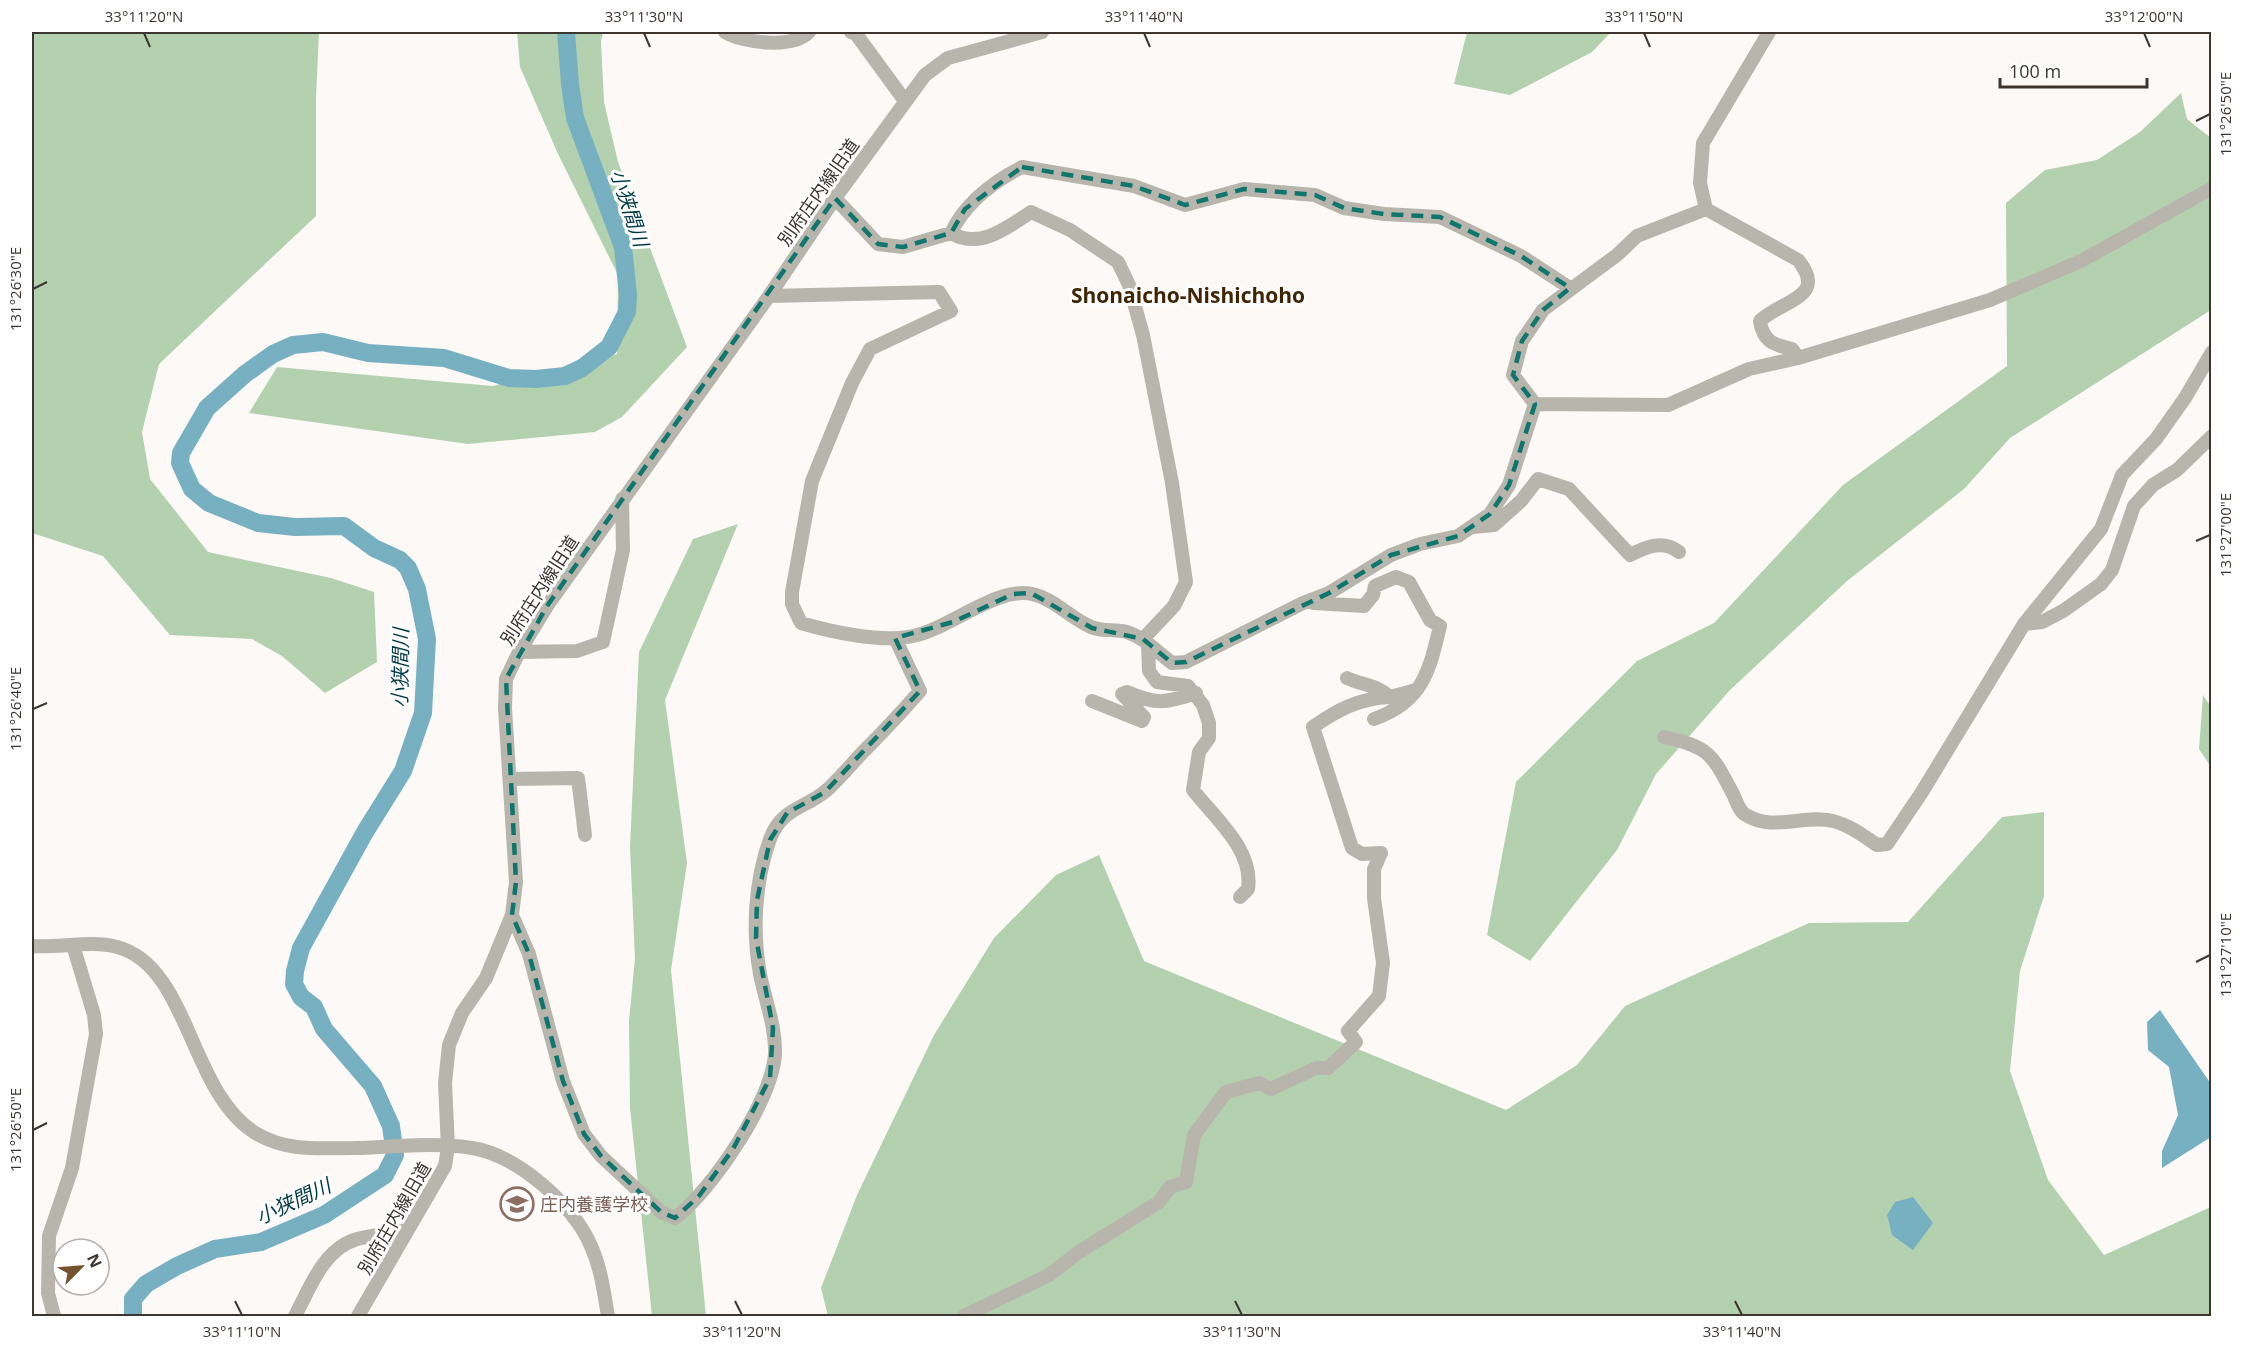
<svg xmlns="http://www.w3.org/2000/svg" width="2243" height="1348" viewBox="0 0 2243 1348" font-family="'Open Sans','Noto Sans JP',sans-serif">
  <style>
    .green { fill: #b3d1af }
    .water { fill: #77b1c1 }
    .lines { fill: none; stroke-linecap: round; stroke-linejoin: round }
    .river { stroke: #77b1c1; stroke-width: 18 }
    .minor { stroke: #b8b5ad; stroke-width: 14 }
    .marked { fill: none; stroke: #0f766e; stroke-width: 4.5; stroke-dasharray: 12 8; stroke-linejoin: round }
    .ticks { fill: none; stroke: #3c3530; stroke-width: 2 }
    .labels { text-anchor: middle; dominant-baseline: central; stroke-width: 6; stroke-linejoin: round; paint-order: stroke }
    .street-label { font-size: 18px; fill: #3c3530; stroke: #fff }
    .education-label { font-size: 18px; fill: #785e54; stroke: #fff; text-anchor: start }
    .water-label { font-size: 20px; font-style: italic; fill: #023b47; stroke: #fff }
    .quarter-label { font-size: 21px; font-weight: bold; fill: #402505; stroke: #fff }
    .neatline { fill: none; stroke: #3c3530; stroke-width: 2 }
    .ticks-label { font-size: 15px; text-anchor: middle; fill: #3c3530 }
  </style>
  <rect width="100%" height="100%" fill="#fdf9f7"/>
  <path class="green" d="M32 32H319L316 98V216L159 364 142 432 150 479 208 552 331 578 374 592 377 662 325 693 282 656 252 639 170 635 103 556 32 533Z
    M517 32H603L601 41 604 102 618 162 687 347 622 417 595 432 468 444 249 413 277 367 493 386 617 354 618 275 558 154 520 67Z
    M1467 32H1611L1592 52 1510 95 1454 84Z
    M2181 93 2187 119 2211 138V310L2010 438 1964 489 1847 581 1730 690 1656 774 1617 850 1530 961 1487 935 1516 782 1637 661 1714 623 1843 485 2007 366 2006 203 2045 170 2097 160 2140 132Z
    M738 524 665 700 687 863 671 970 706 1316H652L630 1108 629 1021 635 958 630 847 639 652 693 539Z
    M2203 695 2211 707V767L2199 749Z
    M2044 812V896L2020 971 2010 1071 2048 1180 2104 1255 2211 1207V1316H828L821 1288 857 1195 934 1035 994 938 1056 875 1099 855 1144 961 1506 1110 1577 1065 1625 1006 1809 923 1908 922 2002 817Z"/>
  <path class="water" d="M2160 1010 2211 1084V1137L2162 1168V1151L2178 1115 2169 1067 2148 1050 2147 1022Z
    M1913 1197 1933 1223 1913 1250 1892 1235 1887 1215 1895 1202Z"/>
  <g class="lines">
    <path class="river" d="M133 1316V1299L146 1284 177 1266 215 1249 261 1242 324 1215 385 1175 395 1155 391 1126 373 1086 324 1029 314 1007 301 997 294 984 295 971 301 948 365 832 403 771 423 713 427 639 417 589 408 568 400 560 374 548 344 526 295 527 258 523 209 503 192 489 180 463 181 453 207 408 245 374 273 354 293 345 323 342 368 353 444 358 509 378 536 379 565 376 582 368 609 347 627 312 628 295 623 247 575 118 570 84 566 32"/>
    <path class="minor" d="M725 32C743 43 793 49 809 32
      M851 32 856 34 905 101
      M1769 32 1703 143 1700 183 1706 209 1798 260C1829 298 1781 300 1760 321 1763 341 1773 345 1792 349L1798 358
      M835 198 878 244 903 247 951 233C979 250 1007 228 1031 212L1070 230 1118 262 1129 285 1143 335 1172 483 1186 582 1174 606 1143 639
      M951 233C965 203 993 182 1022 167L1134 186 1185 205 1244 189 1315 195 1344 208 1384 214 1440 217 1521 256 1570 288
      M769 296 939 292 951 311 870 349 852 383 812 481 792 592V604L801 623C831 632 882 643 913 636 949 629 997 586 1032 594 1055 599 1070 618 1091 627 1102 632 1116 629 1127 632 1145 638 1157 652 1172 663L1186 662 1303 603 1329 593 1391 555 1420 544 1458 536 1490 514 1509 485 1535 404
      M1535 404 1668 405 1749 369 1798 358 1990 300 2081 261 2212 188
      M1535 404 1513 375 1522 341 1543 310 1617 255 1637 236 1706 209
      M1473 527 1494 525 1521 501 1538 479 1569 489 1630 555C1646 547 1663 539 1679 552
      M1314 603 1364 606 1373 595 1375 586 1396 577 1409 582 1430 620 1440 626C1429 673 1422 702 1374 719
      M2024 624 2042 622 2063 611 2101 584 2112 570 2134 506 2153 485 2177 470 2212 436
      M1148 644 1149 671 1157 682 1188 686 1203 705 1209 723V738L1199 752 1193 790C1215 818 1254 850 1248 889L1240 897
      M519 652 577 651 603 642 623 550 622 499
      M1347 678C1364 686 1375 684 1390 697L1416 690
      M1092 701 1142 721 1144 717 1122 694 1127 692C1156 705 1166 703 1196 693
      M1664 737C1711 747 1713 756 1734 796 1737 803 1740 812 1746 815 1773 832 1804 814 1833 821 1849 825 1864 836 1877 845L1887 844 1922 792 2024 624 2101 529 2122 475 2156 439 2185 398 2212 352
      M510 779 578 778 585 835
      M512 915 529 954 563 1081 584 1134 601 1156 661 1212 675 1218C712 1190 772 1101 775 1054 776 1027 765 1000 760 974 752 930 755 881 770 839 782 807 805 809 827 790 839 779 850 766 861 754 882 733 901 713 920 691L895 638
      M32 946C60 948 90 940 117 947 190 966 189 1094 257 1134 288 1152 320 1148 354 1148 393 1147 435 1142 472 1148 517 1155 574 1205 591 1246 601 1268 604 1293 608 1316
      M54 1316 48 1293 49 1236 72 1168 96 1034 94 1015 73 945
      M295 1316C310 1288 323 1249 357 1239 373 1235 391 1233 408 1230
      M358 1316 445 1166 448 1147 445 1083 449 1045 462 1013 486 978 512 915 516 882 505 708 506 679 519 652 547 606 769 296 835 198 925 75 948 58 1042 32
      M964 1316 1049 1275 1079 1252 1159 1202 1170 1187 1186 1182 1194 1135 1226 1092 1259 1083 1271 1089 1316 1068H1328L1356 1042 1348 1031 1379 996 1383 963 1374 898V869L1381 853 1362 854 1352 848 1313 727C1337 710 1360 698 1390 697"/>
  </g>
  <path class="marked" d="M1022 167 1134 186 1185 205 1244 189 1315 195 1344 208 1384 214 1440 217 1521 256 1570 288 1543 310 1522 341 1513 375 1535 404 1509 485 1490 514 1458 536 1391 555 1329 593 1186 662 1172 663 1143 639 1092 628 1031 593 1013 594 953 622 895 638 920 691 825 792 787 813 770 840 757 900 756 938 773 1028 770 1078 733 1149 699 1196 675 1218 661 1212 601 1156 584 1134 563 1081 529 954 512 915 516 882 506 679 547 606 835 198 878 244 903 247 951 233 965 209Z"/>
  <path class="ticks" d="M144 33 150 47M644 33 650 47M1144 33 1150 47M1644 33 1650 47M2144 33 2150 47M2196 121 2210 114M33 289 47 282M2196 541 2210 535M33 709 47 703M2196 962 2210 955M33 1130 47 1123M235 1301 242 1315M735 1301 742 1315M1235 1301 1242 1315M1735 1301 1742 1315"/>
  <defs>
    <g id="school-ring" transform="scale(1.725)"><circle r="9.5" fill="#fff" stroke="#8d6e63" stroke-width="1.5"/><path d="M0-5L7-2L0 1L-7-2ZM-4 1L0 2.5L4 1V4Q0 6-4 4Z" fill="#8d6e63"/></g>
  </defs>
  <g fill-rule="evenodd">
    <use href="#school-ring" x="517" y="1204"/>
  </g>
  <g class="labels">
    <g class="street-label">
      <text transform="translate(818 192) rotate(-55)">別府庄内線旧道</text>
      <text transform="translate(539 590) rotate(-57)">別府庄内線旧道</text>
      <text transform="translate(394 1218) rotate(-60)">別府庄内線旧道</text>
    </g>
    <g class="education-label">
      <text x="540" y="1204">庄内養護学校</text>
    </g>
    <g class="water-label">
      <text transform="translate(630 208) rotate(72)">小狭間川</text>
      <text transform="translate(400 668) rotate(-89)">小狭間川</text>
      <text transform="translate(293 1201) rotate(-25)">小狭間川</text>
    </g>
    <g class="quarter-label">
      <text x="1188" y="295">Shonaicho-Nishichoho</text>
    </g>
  </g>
  <rect width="2243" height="1348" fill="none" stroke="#ffffff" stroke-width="66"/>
  <g transform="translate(81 1267) rotate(65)"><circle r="28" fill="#ffffff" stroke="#b1aeac" stroke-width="1.5"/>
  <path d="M0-4.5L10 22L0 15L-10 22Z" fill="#77532d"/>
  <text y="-9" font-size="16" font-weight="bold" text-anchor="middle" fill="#3c3530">N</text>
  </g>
  <path d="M2000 78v9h147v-9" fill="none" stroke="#3c3530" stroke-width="3"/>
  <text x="2009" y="78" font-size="18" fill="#3c3530" stroke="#ffffff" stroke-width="4.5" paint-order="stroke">100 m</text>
  <rect x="33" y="33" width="2177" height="1282" class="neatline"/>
  <g class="ticks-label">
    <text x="144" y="22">33°11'20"N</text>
    <text x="644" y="22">33°11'30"N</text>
    <text x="1144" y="22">33°11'40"N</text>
    <text x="1644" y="22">33°11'50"N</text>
    <text x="2144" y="22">33°12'00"N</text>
    <text transform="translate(2226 114) rotate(-90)" y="5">131°26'50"E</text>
    <text transform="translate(16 289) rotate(-90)" y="5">131°26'30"E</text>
    <text transform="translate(2226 535) rotate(-90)" y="5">131°27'00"E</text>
    <text transform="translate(16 709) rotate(-90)" y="5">131°26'40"E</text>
    <text transform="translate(2226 955) rotate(-90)" y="5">131°27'10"E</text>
    <text transform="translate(16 1130) rotate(-90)" y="5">131°26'50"E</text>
    <text x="242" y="1337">33°11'10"N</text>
    <text x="742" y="1337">33°11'20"N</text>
    <text x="1242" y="1337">33°11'30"N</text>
    <text x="1742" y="1337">33°11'40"N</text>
  </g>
</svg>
